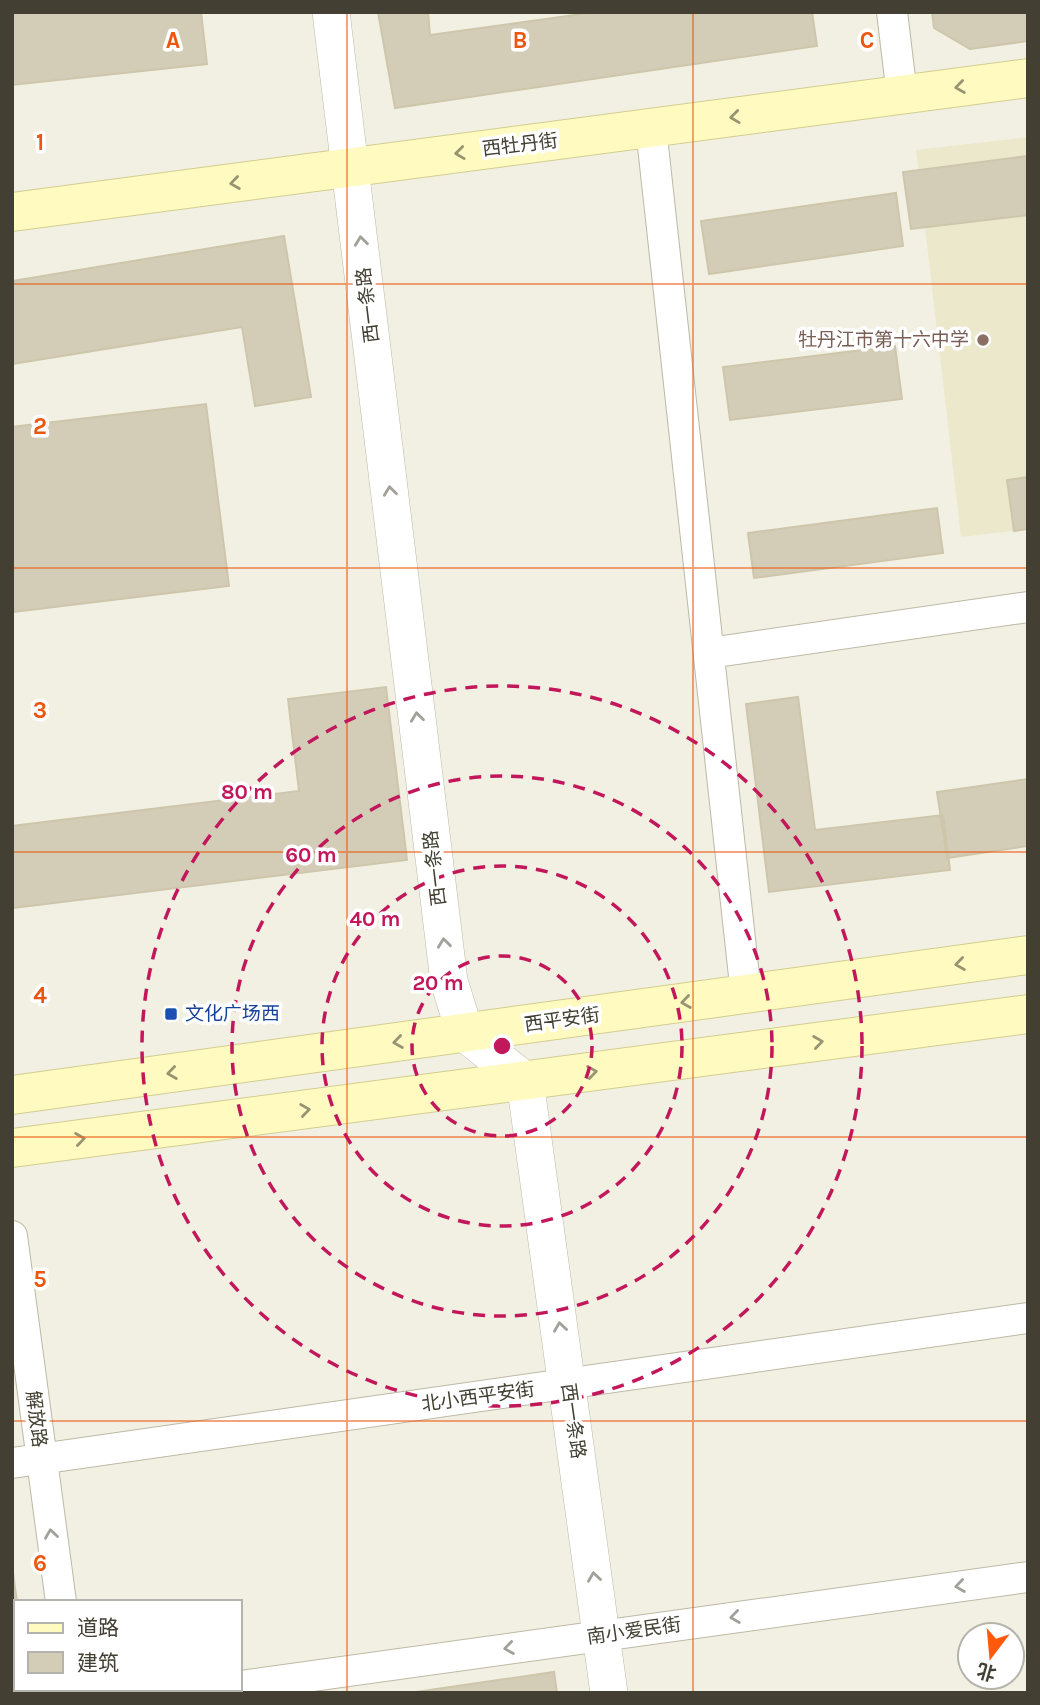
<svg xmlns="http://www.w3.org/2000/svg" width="1040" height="1705" viewBox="0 0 1040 1705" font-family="Karla,'Noto Sans SC',sans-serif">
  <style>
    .education { fill: #ebe8cc }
    .building { fill: #d3cdb8; stroke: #cec6ab; stroke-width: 2 }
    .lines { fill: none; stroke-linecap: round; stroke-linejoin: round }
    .minor-casing { stroke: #bdb9a5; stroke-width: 32 }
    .tertiary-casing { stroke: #bdb9a5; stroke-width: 38 }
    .secondary-casing { stroke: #d3cd90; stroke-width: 40 }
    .minor { stroke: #fff; stroke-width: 30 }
    .tertiary { stroke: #fff; stroke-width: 37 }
    .secondary { stroke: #fffabf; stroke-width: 38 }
    .oneway { stroke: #989472 }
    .oneway2 { stroke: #a1a099 }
    .grid { fill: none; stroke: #ec5710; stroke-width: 2; stroke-opacity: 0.55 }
    .ring { fill: none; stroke: #c2185b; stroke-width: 3.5; stroke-dasharray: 12 9 }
    .education-dot { fill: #8d6e63; stroke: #fff; stroke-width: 2.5 }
    .transit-dot { fill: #1a4fb4; stroke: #fff; stroke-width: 2.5 }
    .labels { text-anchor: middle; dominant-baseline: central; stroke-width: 7; stroke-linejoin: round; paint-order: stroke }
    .street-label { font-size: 19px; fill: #434033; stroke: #fff }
    .education-label { font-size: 19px; fill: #785e54; stroke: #fff; text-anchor: end }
    .transit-label { font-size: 19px; fill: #164399; stroke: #fff; text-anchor: start }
    .grid-label { font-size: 23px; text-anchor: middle; font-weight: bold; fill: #ec5710; stroke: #fff; stroke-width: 7; stroke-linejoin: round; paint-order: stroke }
    .centre { fill: #c2185b; stroke: #fff; stroke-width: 3.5 }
    .ring-label { font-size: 21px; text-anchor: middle; font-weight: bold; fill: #c2185b; stroke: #fff; stroke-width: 7; stroke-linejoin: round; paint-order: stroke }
  </style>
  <rect width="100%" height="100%" fill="#f2f0e2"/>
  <path class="education" d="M1028 137V529L961 537 916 150Z"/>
  <path class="building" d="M12 12H201L207 64 12 85Z
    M378 12H428L430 35 596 12H812L817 46 395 108Z
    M932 12H1028V41L970 49 934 28Z
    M1028 156V215L911 229 903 172Z
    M896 193 903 246 709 274 701 221Z
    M284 236 311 397 255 406 242 327 12 364V281Z
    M895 346 902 399 730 420 723 367Z
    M206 404 229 586 12 612V427Z
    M1028 477V529L1014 531 1007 480Z
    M937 508 943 553 754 578 748 533Z
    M386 687 407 860 12 908V826L299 791 288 699Z
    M798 697 815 830 943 815 950 870 769 892 746 704Z
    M1028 779V846L947 858 937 792Z
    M12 1565 17 1602 16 1689H30V1693H12Z
    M554 1672 557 1693H409Z"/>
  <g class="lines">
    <g class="minor-casing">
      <path id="minor" d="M892 12 902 95
        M651 128 746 994
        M709 653 1028 607
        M12 1236 61 1602
        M12 1463 1028 1318
        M240 1686 1028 1577
        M73 1689V1693
        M188 1693 213 1689"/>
    </g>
    <g class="tertiary-casing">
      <path id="tertiary" d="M331 12 449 981 465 1033 525 1081 609 1693"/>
    </g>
    <g class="secondary-casing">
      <path id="secondary" d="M12 212 1028 78
        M12 1095 1028 955
        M12 1148 1028 1014"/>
    </g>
    <use href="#minor" class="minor"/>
    <use href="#tertiary" class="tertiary"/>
    <use href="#secondary" class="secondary"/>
  </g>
  <defs><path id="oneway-chevron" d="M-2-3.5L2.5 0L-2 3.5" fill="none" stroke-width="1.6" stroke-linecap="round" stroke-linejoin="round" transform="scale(1.75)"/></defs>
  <g class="oneway">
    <use href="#oneway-chevron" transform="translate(960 87) rotate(172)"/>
    <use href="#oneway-chevron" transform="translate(735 117) rotate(173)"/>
    <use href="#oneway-chevron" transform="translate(460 153) rotate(173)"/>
    <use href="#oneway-chevron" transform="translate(235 183) rotate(172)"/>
    <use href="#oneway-chevron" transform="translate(960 964) rotate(172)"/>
    <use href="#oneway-chevron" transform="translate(686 1002) rotate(172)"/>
    <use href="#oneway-chevron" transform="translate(398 1042) rotate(172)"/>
    <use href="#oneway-chevron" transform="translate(818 1042) rotate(-8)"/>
    <use href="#oneway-chevron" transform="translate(592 1072) rotate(-8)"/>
    <use href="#oneway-chevron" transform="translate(172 1073) rotate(172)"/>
    <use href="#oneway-chevron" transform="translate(305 1110) rotate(-8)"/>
    <use href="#oneway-chevron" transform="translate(80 1139) rotate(-8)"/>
  </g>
  <g class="oneway2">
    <use href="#oneway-chevron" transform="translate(361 241) rotate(-97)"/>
    <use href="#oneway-chevron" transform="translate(390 491) rotate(-97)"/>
    <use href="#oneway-chevron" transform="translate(417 717) rotate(-97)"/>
    <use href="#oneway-chevron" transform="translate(444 943) rotate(-97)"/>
    <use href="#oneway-chevron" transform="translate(560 1327) rotate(-98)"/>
    <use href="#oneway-chevron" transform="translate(51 1534) rotate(-98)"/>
    <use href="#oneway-chevron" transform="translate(594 1577) rotate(-98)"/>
    <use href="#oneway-chevron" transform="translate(960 1586) rotate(172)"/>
    <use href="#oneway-chevron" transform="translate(735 1617) rotate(172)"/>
    <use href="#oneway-chevron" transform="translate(509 1648) rotate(172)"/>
  </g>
  <path class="grid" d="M347 12V1693M693 12V1693M12 284H1028M12 568H1028M12 852H1028M12 1137H1028M12 1421H1028"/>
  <g class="ring">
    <circle cx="502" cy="1046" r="90"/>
    <circle cx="502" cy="1046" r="180"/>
    <circle cx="502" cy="1046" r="270"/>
    <circle cx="502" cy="1046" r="360"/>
  </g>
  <circle class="education-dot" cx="983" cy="340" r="7"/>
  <rect class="transit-dot" x="164" y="1007" width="14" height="14" rx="3.5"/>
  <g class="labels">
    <g class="street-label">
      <text transform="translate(520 145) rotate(-7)">西牡丹街</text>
      <text transform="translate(368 305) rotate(-97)">西一条路</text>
      <text transform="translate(435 868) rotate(-97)">西一条路</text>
      <text transform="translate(562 1020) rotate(-8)">西平安街</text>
      <text transform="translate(478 1397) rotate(-8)">北小西平安街</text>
      <text transform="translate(36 1419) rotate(83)">解放路</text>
      <text transform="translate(573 1421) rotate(82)">西一条路</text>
      <text transform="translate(634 1631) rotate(-8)">南小爱民街</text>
    </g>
    <g class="education-label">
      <text x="969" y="340">牡丹江市第十六中学</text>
    </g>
    <g class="transit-label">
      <text x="185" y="1014">文化广场西</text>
    </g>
  </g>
  <g class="grid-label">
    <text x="173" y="48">A</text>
    <text x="520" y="48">B</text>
    <text x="867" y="48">C</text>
    <text x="40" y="150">1</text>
    <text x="40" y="434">2</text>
    <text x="40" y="718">3</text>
    <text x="40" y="1003">4</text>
    <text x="40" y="1287">5</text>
    <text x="40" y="1571">6</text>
  </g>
  <circle cx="502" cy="1046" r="10" class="centre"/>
  <g class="ring-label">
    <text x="247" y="799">80 m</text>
    <text x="311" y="862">60 m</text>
    <text x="375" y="926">40 m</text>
    <text x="438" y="990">20 m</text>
  </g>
  <rect width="1040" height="1705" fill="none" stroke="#434033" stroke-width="28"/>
  <rect x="14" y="1600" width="228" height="91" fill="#ffffff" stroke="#b4b3ad" stroke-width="2"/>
  <rect x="28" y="1623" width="35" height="10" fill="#fffabf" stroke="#b4b3ad" stroke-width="2"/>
  <text x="77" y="1635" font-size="21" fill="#434033">道路</text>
  <rect x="28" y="1652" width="35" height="21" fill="#d3cdb8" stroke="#b4b3ad" stroke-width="2"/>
  <text x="77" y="1670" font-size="21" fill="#434033">建筑</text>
  <g transform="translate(991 1656) rotate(196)"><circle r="33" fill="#ffffff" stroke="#b4b3ad" stroke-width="2"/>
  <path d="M0-5L12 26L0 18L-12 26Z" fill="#ff5a0c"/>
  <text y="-10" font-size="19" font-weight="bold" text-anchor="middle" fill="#434033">北</text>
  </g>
</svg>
